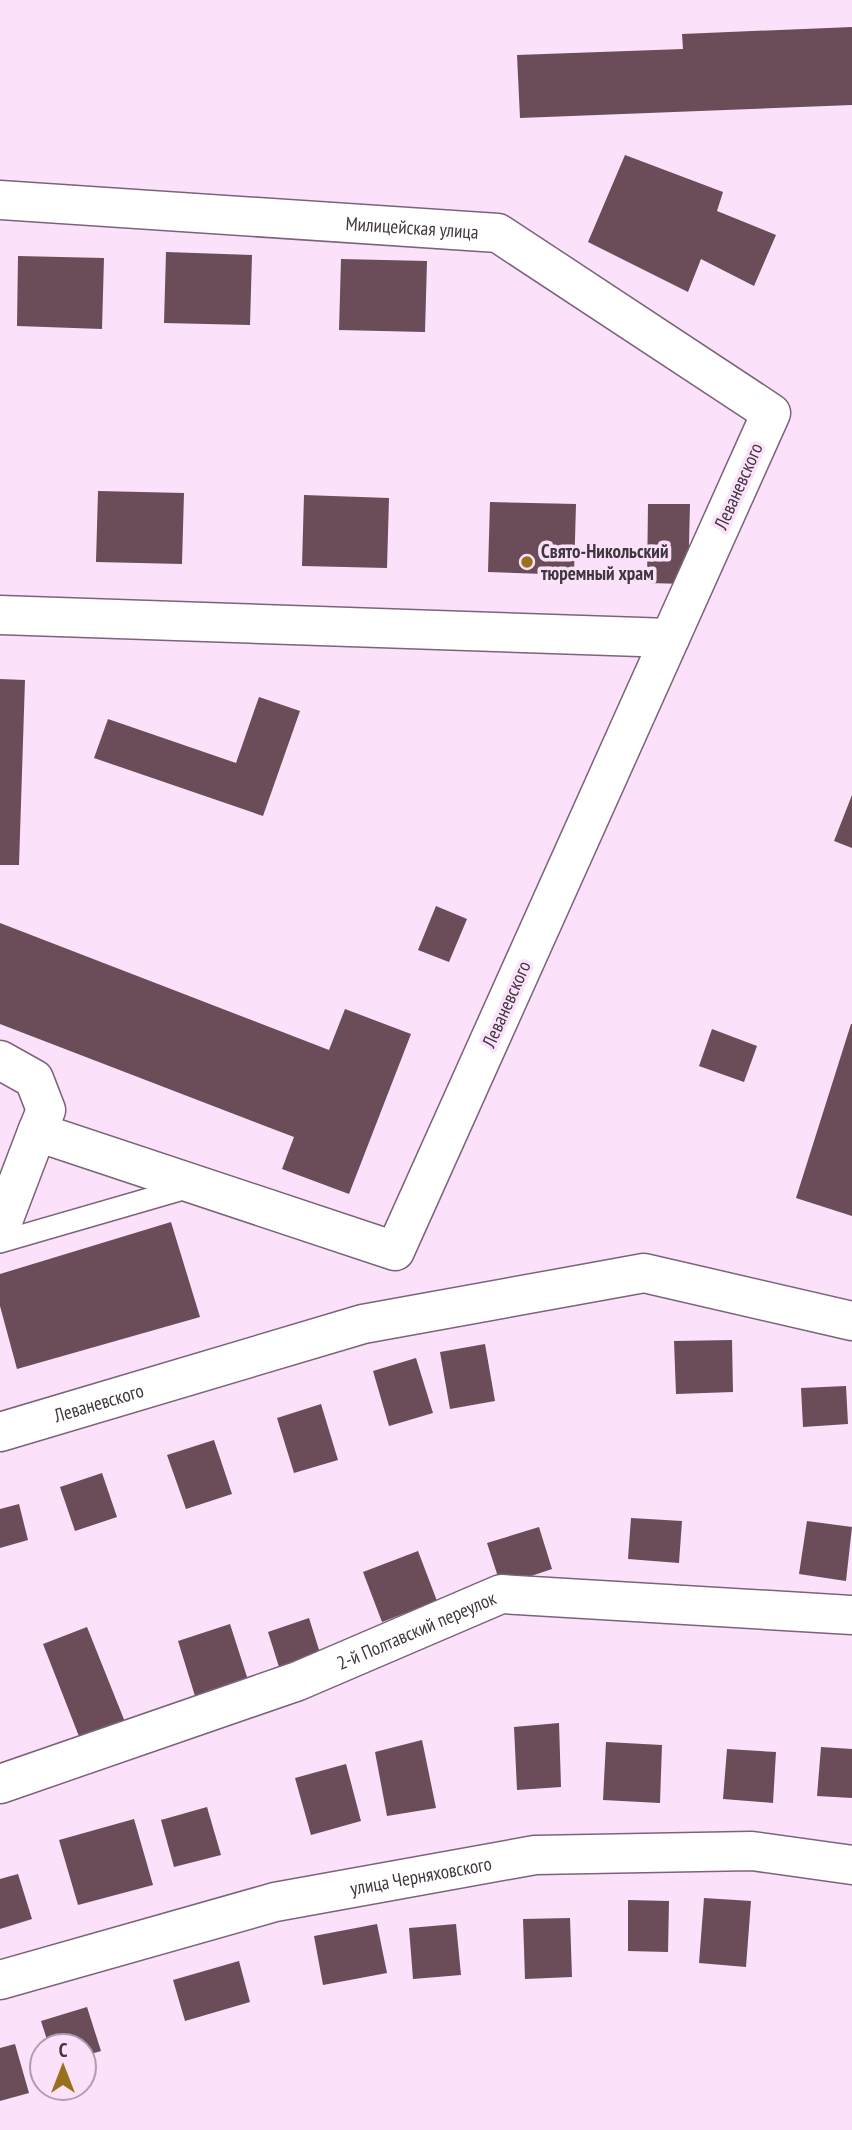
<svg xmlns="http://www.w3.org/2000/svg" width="852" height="2130" viewBox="0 0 852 2130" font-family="'PT Sans Narrow',sans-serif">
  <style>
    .building { fill: #6a4d59 }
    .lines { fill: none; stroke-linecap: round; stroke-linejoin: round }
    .service-casing { stroke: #7b6479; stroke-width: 24 }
    .minor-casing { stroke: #7b6479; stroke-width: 41 }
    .service { stroke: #fff; stroke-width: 21 }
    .minor { stroke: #fff; stroke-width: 38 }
    .poi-dot { fill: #99711d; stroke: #fbe1f9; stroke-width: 2.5 }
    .labels { text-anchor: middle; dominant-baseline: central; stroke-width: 7; stroke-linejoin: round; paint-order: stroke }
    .street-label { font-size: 19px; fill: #40363f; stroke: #fbe1f9 }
    .poi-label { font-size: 19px; font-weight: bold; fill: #40363f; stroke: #fbe1f9; text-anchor: start }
  </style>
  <rect width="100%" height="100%" fill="#fbe1f9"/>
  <path class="building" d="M852 27V105L520 118 517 55 683 49 682 34Z
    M625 155 723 192 717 211 776 235 754 286 701 259 688 292 588 242Z
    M166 252 252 255 250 325 164 323Z
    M18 256 104 258 102 329 17 326Z
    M341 259 427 261 425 332 339 330Z
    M98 491 184 493 182 564 96 562Z
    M304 495 389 498 387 568 302 566Z
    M490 502 576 504 574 575 488 572Z
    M648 504H690L688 584 647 583Z
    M0 679 25 680 19 865H0Z
    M259 697 300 711 263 816 94 758 108 719 236 763Z
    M852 795V848L834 841Z
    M436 906 467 919 449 962 418 950Z
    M0 923 329 1050 345 1009 411 1034 349 1194 282 1169 294 1137 0 1024Z
    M851 1024H852V1216L796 1198Z
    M712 1029 757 1046 744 1082 699 1066Z
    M171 1222 200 1317 17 1369 0 1306V1274Z
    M732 1340 733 1392 676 1394 674 1341Z
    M485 1344 495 1401 450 1409 440 1352Z
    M416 1358 433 1413 389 1426 373 1371Z
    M846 1386 848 1424 803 1427 801 1388Z
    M321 1404 338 1460 294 1473 277 1418Z
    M214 1440 232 1494 186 1509 167 1455Z
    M102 1473 117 1517 75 1531 60 1487Z
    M19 1504 28 1540 0 1548V1509Z
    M631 1518 682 1521 679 1563 628 1559Z
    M807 1521 852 1527 846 1581 799 1574Z
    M539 1527 552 1569 501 1586 487 1543Z
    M418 1551 437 1601 382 1622 363 1572Z
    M309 1618 320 1653 279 1667 268 1632Z
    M230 1624 248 1680 195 1696 178 1641Z
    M87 1627 125 1722 80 1739 43 1644Z
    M559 1723 561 1787 517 1790 514 1727Z
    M422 1740 436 1808 387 1816 375 1752Z
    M606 1742 662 1745 660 1803 603 1800Z
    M821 1747 852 1749V1798L817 1796Z
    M727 1749 776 1752 773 1803 723 1799Z
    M346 1764 361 1821 311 1835 295 1778Z
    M207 1807 221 1855 174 1867 161 1820Z
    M134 1819 153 1885 78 1905 59 1840Z
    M18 1874 32 1919 0 1929V1879Z
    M704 1898 751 1901 746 1967 699 1963Z
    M628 1900 669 1901 668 1952 628 1951Z
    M570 1918 572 1977 525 1979 523 1919Z
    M377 1924 387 1973 323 1985 314 1936Z
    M456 1924 461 1975 413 1979 409 1928Z
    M239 1961 250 2002 185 2021 173 1980Z
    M87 2007 101 2051 84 2056V2046H49L41 2021Z
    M15 2044 29 2093 0 2101V2048Z"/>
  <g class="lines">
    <g class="service-casing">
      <path id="service" d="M0 1242 190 1187"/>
    </g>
    <g class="minor-casing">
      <g id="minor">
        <path id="s1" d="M0 200 498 233 771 413 395 1251 37 1132 0 1229"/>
        <path d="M0 615 670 638"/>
        <path d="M0 1060 34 1079 46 1110 37 1132"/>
        <path id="s2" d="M0 1432 363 1324 644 1273 852 1321"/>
        <path id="s3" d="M0 1784 298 1681 501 1594 852 1615"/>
        <path id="s4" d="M0 1980 275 1902 535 1855 752 1851 852 1865"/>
      </g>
    </g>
    <use href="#service" class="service"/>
    <use href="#minor" class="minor"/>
  </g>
  <circle class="poi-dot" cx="527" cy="562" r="7"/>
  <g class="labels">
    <g class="street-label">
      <text stroke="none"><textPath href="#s1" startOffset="413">Милицейская улица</textPath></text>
      <text transform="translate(738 486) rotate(-66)">Леваневского</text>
      <text transform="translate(506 1004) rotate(-66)">Леваневского</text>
      <text stroke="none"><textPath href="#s2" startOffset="103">Леваневского</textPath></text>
      <text stroke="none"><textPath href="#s3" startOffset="444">2-й Полтавский переулок</textPath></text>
      <text stroke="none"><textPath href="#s4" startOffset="434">улица Черняховского</textPath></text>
    </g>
    <g class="poi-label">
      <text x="541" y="551">Свято-Никольский<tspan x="541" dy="22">тюремный храм</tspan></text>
    </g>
  </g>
  <g transform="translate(63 2067)"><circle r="33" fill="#fbe1f9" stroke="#b09daf" stroke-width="2"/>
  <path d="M0-5L12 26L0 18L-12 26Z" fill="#99711d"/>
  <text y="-10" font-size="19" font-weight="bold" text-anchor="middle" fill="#40363f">С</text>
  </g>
</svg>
